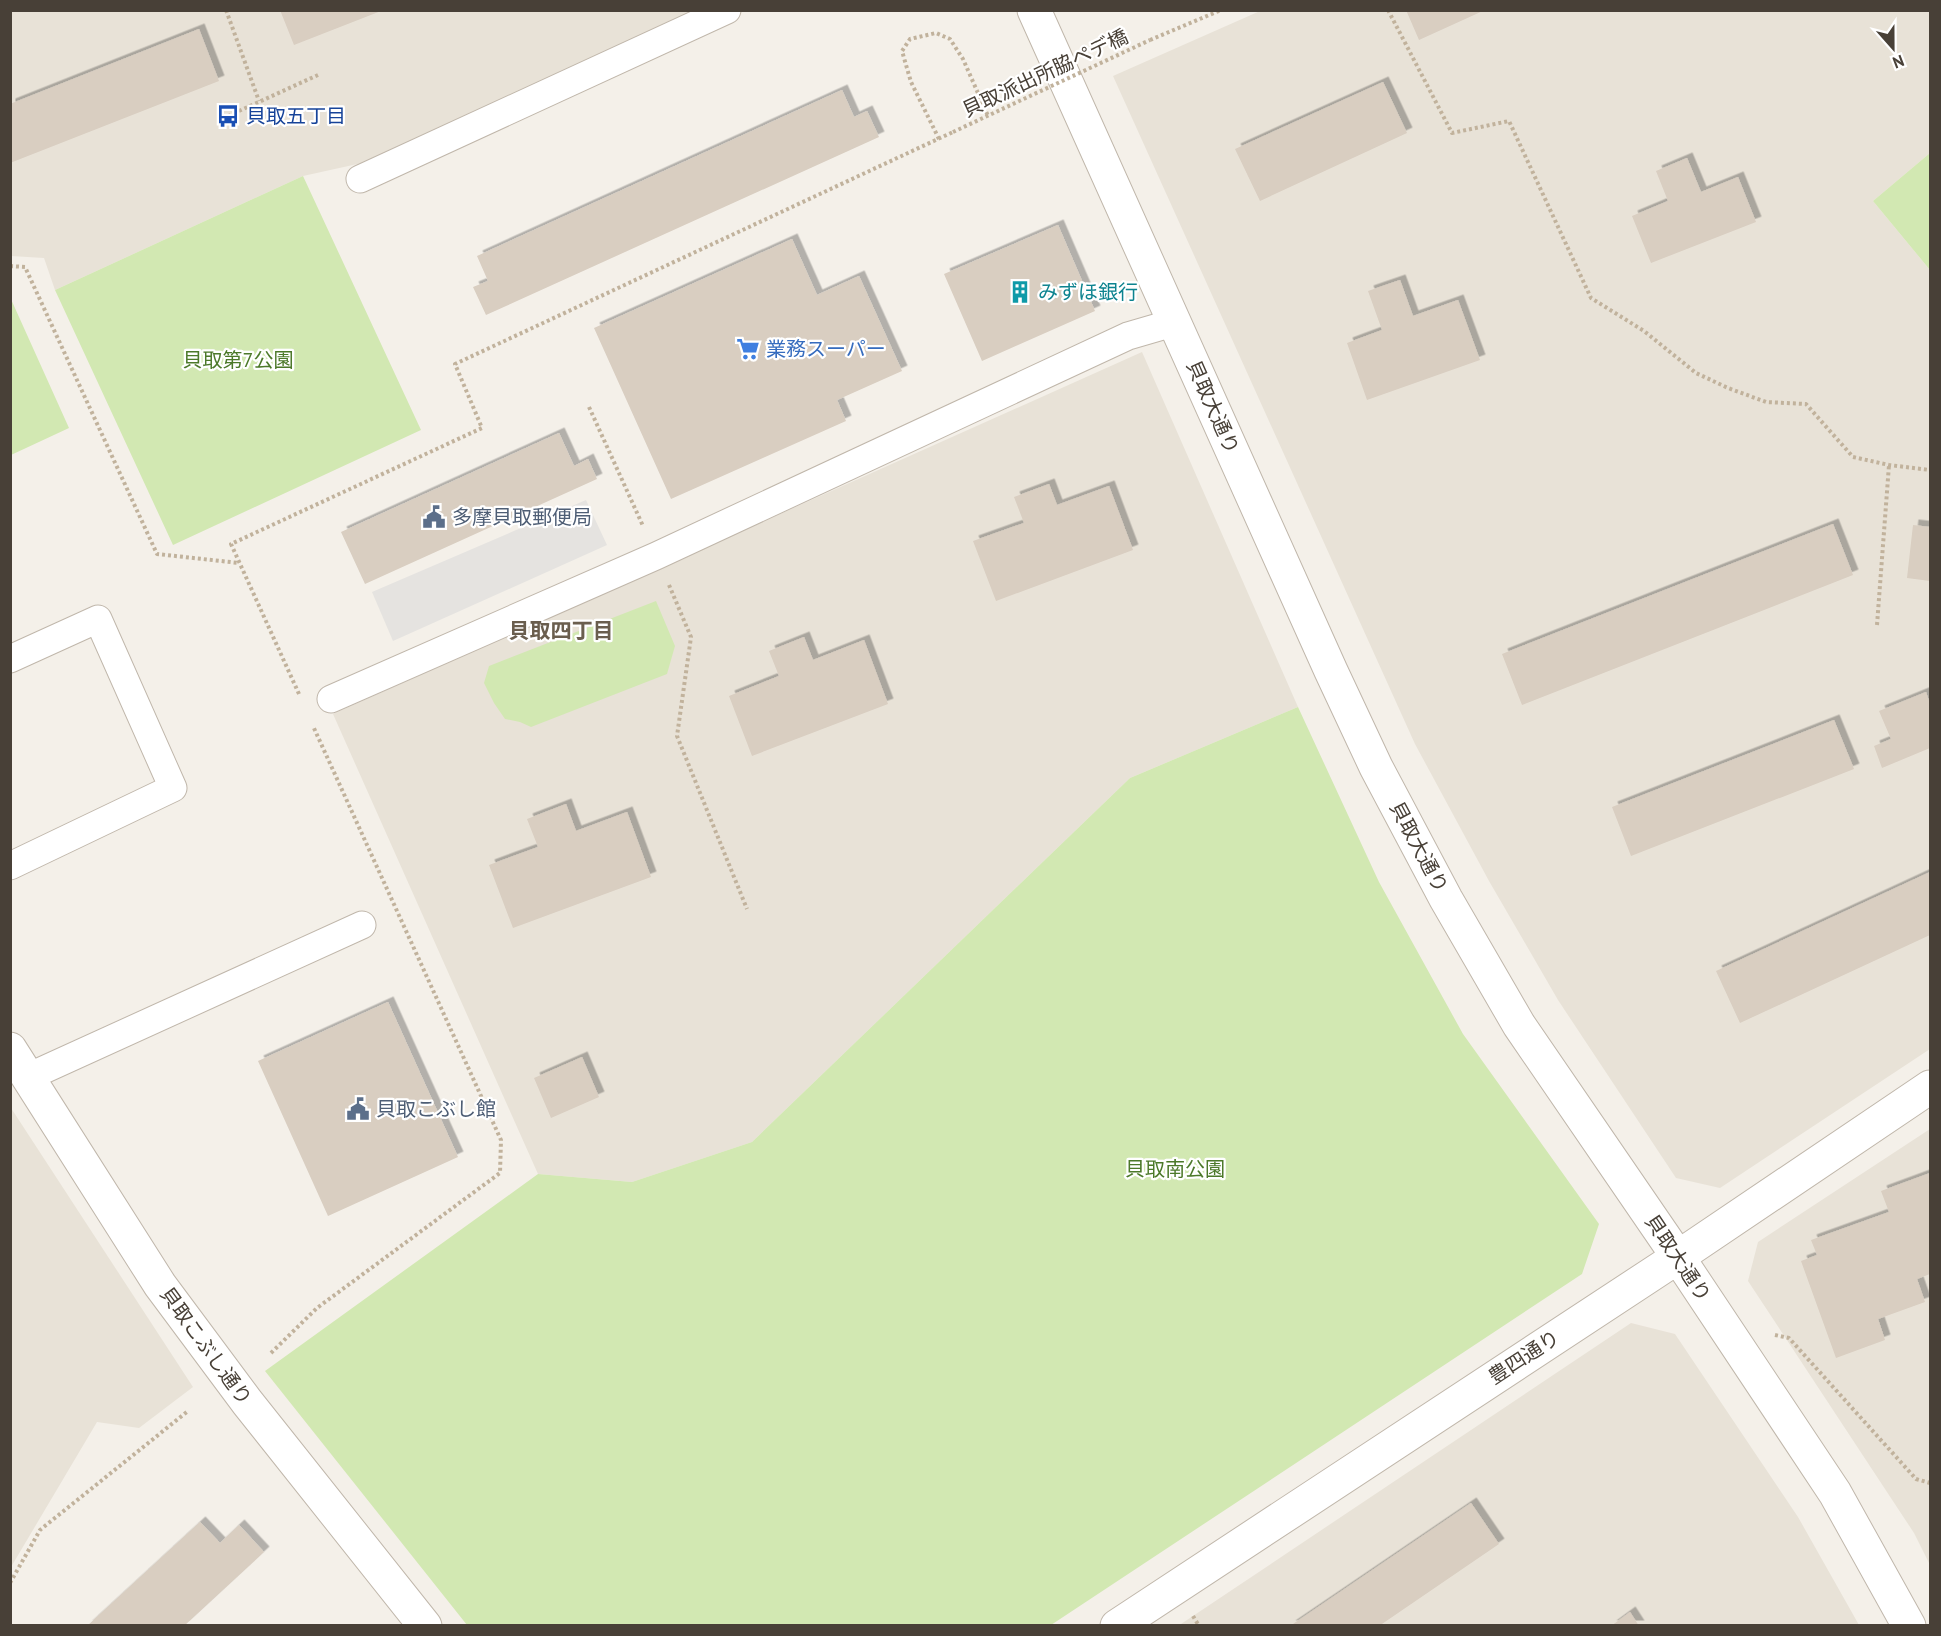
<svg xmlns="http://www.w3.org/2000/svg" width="1941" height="1636" viewBox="0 0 1941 1636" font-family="'PT Sans','Noto Sans JP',sans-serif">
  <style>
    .residential { fill: #e8e2d7 }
    .green { fill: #d2e8b2 }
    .parking { fill: #e5e3e0 }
    .building { fill: #d9cec1; filter: url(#shadow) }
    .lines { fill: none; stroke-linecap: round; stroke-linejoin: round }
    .minor-casing { stroke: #c0b7ab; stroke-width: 29 }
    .tertiary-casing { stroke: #c0b7ab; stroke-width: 35 }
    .path { stroke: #c1b29c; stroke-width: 4; stroke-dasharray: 3 3; stroke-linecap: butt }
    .minor { stroke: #fff; stroke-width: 27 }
    .tertiary { stroke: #fff; stroke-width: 33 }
    .path-bridge { stroke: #c1b29c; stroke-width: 4; stroke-dasharray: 3 3; stroke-linecap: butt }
    .labels { text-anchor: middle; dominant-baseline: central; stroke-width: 4.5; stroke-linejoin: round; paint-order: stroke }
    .street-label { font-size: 20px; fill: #484037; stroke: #fff }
    .transit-label { font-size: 20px; fill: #164399; stroke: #fff; text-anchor: start }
    .culture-label { font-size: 20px; fill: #0d838f; stroke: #fff; text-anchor: start }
    .shop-label { font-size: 20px; fill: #366cbe; stroke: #fff; text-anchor: start }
    .park-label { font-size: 20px; fill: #4c792a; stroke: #fff }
    .service-label { font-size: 20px; fill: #4e5e75; stroke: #fff; text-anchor: start }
    .neighbourhood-label { font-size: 21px; font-weight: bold; fill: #6a5e4e; stroke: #fff }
  </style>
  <defs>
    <filter id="shadow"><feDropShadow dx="5.5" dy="-5.5" stdDeviation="0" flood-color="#0004"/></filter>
  </defs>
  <rect width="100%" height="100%" fill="#f4f0e9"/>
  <path class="residential" d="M10 11H694L362 163 303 176 55 290 44 258 11 256Z
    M1260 11H1930V153L1873 201 1930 270V1049L1720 1188 1676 1178 1558 1000 1489 881 1415 744 1113 76Z
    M1142 352 1298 707 1130 778 752 1142 632 1182 538 1174 333 714Z
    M11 1108 193 1387 139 1428 97 1422 11 1567Z
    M1930 1129V1565L1914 1533 1748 1281 1758 1242Z
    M1631 1323 1675 1334 1798 1517 1859 1625 1178 1626Z"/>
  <path class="green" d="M1930 153V270L1873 201Z
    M303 176 421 430 173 545 55 290Z
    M10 297 69 428 11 455H10Z
    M656 601 675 646 667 674 531 727 520 722 505 719 494 703 484 683 489 666Z
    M1298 707 1379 882 1463 1034 1599 1224 1582 1274 1051 1625H467L265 1371 538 1174 632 1182 752 1142 1130 778Z"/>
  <path class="parking" d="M586 500 607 545 393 641 372 592Z"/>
  <path class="building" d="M280 10H381V11L294 45Z
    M1406 10H1485L1419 40Z
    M199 29 219 81 10 163V104Z
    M1383 82 1407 133 1260 201 1235 149Z
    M842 90 854 117 867 111 879 137 486 315 473 287 488 281 477 256Z
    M1687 158 1701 192 1738 177 1756 222 1651 263 1632 216 1668 201 1656 171Z
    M1058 225 1095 311 982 361 944 274Z
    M792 239 817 295 859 276 902 371 837 400 846 421 671 499 594 328Z
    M1400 280 1413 316 1458 300 1480 360 1367 400 1347 343 1382 330 1368 291Z
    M559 433 574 466 588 459 597 479 365 584 341 532Z
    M1049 484 1057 505 1109 486 1133 550 996 601 973 541 1024 523 1014 497Z
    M1833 524 1853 575 1522 705 1502 654Z
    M1913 525 1930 527V581L1907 578Z
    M804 637 813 660 864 640 888 704 752 756 729 696 779 676 769 651Z
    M1926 692 1930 704V748L1882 768 1874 746 1891 739 1879 711Z
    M1834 720 1854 769 1631 856 1612 807Z
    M566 804 576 831 627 812 651 877 513 928 489 865 538 847 527 819Z
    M1930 872V935L1740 1023 1716 971Z
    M388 1002 458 1157 328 1216 258 1061Z
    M582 1057 599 1097 551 1118 534 1078Z
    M1930 1173V1274L1917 1279 1925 1302 1878 1319 1885 1340 1836 1358 1801 1261 1817 1255 1811 1240 1889 1212 1881 1191Z
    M1471 1503 1499 1544 1379 1626H1290Z
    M200 1522 220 1543 239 1525 264 1552 184 1626H87Z
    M1630 1612 1639 1626H1611Z"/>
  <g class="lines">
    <g class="minor-casing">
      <path id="minor" d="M360 179 727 10
        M10 659 98 619 173 788 10 866
        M331 699 656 556 1128 336 1176 322
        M28 1077 362 925"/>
    </g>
    <g class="tertiary-casing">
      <path id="tertiary" d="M1034 10 1331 671 1376 767 1446 899 1519 1025 1678 1257 1835 1493 1909 1626
        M10 1049 160 1285 247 1402 425 1626
        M1117 1626 1678 1257 1930 1087"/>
    </g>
    <path class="path" d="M226 10 259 101
      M1388 10 1452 133 1509 121 1591 298 1644 331 1696 373 1728 388 1766 402 1806 404 1853 457 1889 465 1930 470
      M1150 40 1221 10
      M228 116 318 75
      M939 139 911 82 902 51 910 39 936 33 950 39 963 59 988 116
      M10 266 25 267 157 554 239 563
      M589 407 643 526
      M669 585 691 637 677 736 747 909
      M1877 625 1889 465
      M299 694 231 544 482 428 455 364 953 132
      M1775 1335 1789 1338 1916 1479 1930 1483
      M271 1353 317 1308 500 1173 501 1140 313 726
      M10 1583 40 1530 188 1411
      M1193 1616 1199 1626"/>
    <use href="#minor" class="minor"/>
    <use href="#tertiary" class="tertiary"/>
    <path class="path-bridge" d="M953 132 1150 40"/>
  </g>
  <defs>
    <g id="bus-bare" transform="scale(1.8)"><path d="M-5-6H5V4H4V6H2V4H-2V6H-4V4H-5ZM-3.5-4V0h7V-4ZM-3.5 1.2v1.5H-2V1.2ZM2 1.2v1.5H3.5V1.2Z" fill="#1a4fb4" stroke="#fff" stroke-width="2.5" paint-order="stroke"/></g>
    <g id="building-bare" transform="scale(1.8)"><path d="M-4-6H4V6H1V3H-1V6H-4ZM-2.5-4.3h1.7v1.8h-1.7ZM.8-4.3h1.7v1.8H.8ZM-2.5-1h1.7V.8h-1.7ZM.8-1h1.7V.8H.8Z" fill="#0f9aa8" stroke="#fff" stroke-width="2.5" paint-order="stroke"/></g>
    <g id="supermarket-bare" transform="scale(1.8)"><path d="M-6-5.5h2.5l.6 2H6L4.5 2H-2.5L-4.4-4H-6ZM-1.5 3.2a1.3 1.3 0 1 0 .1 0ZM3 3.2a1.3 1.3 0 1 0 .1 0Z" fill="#3f7fe0" stroke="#fff" stroke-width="2.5" paint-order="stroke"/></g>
    <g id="civic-bare" transform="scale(1.8)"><path d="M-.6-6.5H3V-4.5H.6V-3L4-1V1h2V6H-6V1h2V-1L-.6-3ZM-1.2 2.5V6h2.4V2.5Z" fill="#5c6f8a" stroke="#fff" stroke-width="2.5" paint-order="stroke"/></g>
  </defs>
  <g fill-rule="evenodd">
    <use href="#bus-bare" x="228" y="116"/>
    <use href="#building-bare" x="1020" y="292"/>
    <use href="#supermarket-bare" x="748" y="349"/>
    <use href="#civic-bare" x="434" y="517"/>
    <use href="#civic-bare" x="358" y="1109"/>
  </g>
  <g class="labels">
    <g class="street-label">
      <text transform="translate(1045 73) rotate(-25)">貝取派出所脇ペデ橋</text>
      <text transform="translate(1213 407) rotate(66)">貝取大通り</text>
      <text transform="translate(1419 847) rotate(62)">貝取大通り</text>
      <text transform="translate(1678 1258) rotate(56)">貝取大通り</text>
      <text transform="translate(206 1346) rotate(54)">貝取こぶし通り</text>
      <text transform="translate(1524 1357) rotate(-33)">豊四通り</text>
    </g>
    <g class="transit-label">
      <text x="246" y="116">貝取五丁目</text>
    </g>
    <g class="culture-label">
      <text x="1038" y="292">みずほ銀行</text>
    </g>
    <g class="shop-label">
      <text x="766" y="349">業務スーパー</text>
    </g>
    <g class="park-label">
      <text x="238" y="360">貝取第7公園</text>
      <text x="1175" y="1169">貝取南公園</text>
    </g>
    <g class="service-label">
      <text x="452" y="517">多摩貝取郵便局</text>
      <text x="376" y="1109">貝取こぶし館</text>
    </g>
    <g class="neighbourhood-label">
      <text x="561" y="630">貝取四丁目</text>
    </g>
  </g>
  <rect width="1941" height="1636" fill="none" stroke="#484037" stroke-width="24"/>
  <g transform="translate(1893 48) rotate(159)" stroke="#ffffff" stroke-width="4.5" paint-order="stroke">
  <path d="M0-4.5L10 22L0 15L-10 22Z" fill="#484037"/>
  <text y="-9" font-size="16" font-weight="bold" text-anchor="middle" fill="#484037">N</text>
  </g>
</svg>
